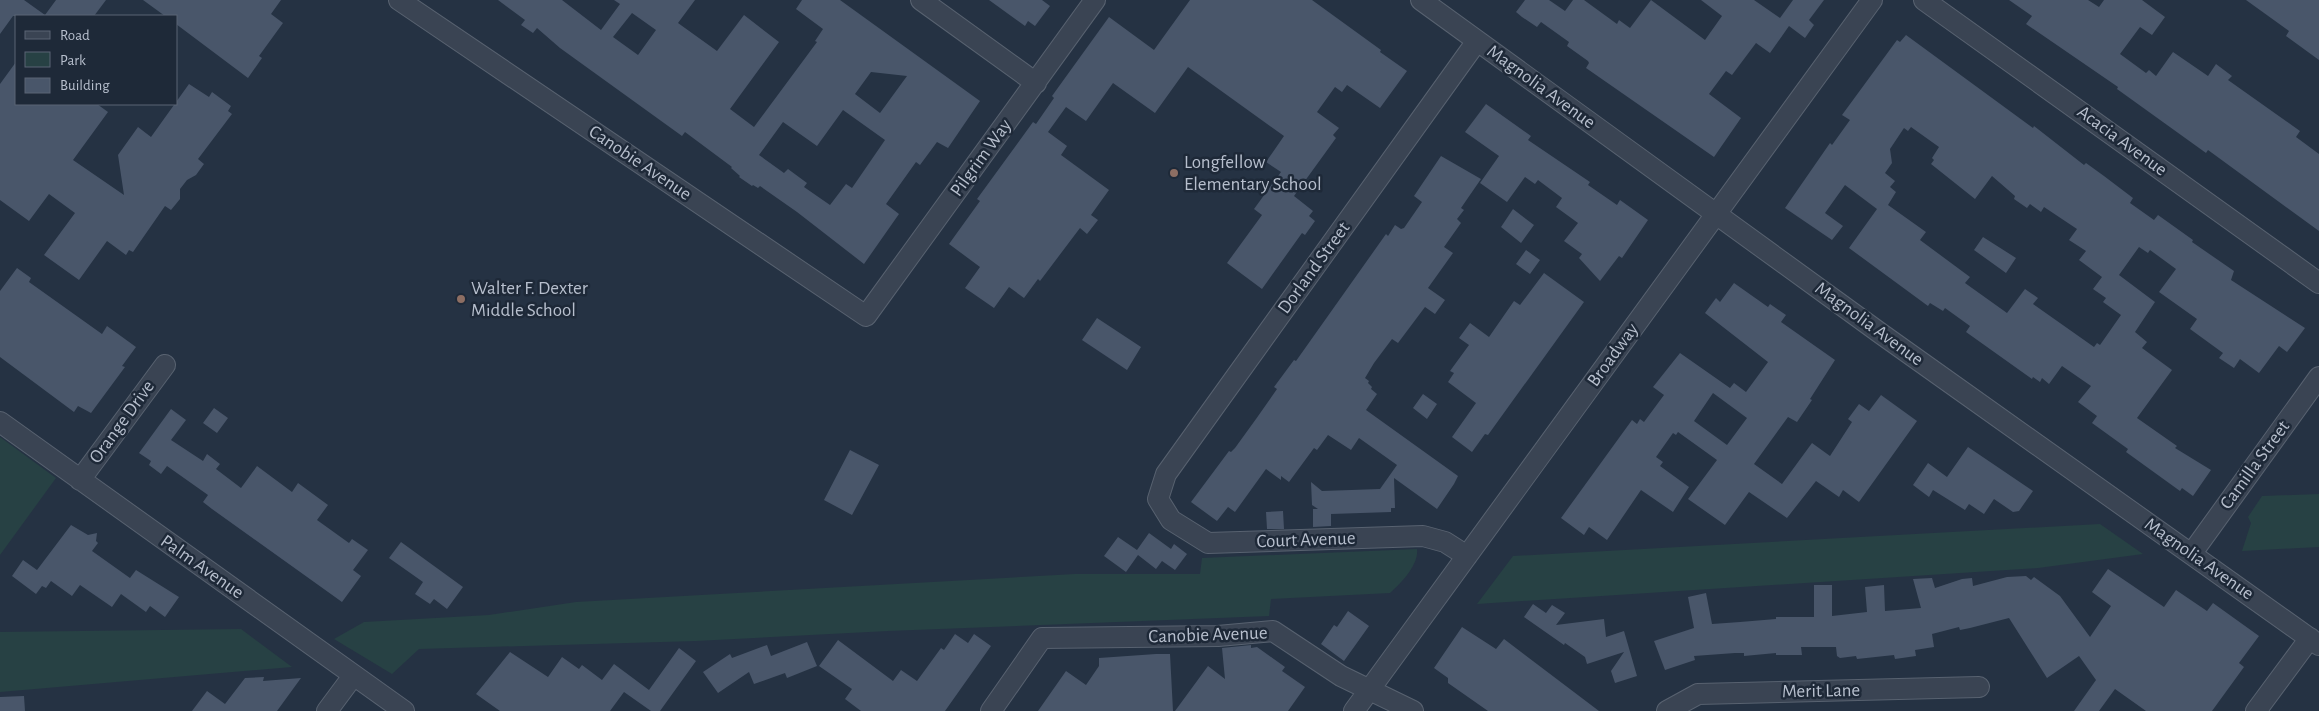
<svg xmlns="http://www.w3.org/2000/svg" width="2319" height="711" viewBox="0 0 2319 711" font-family="'Alegreya Sans',sans-serif">
  <style>
    .green { fill: #274144 }
    .building { fill: #49566a; fill-rule: evenodd }
    .lines { fill: none; stroke-linecap: round; stroke-linejoin: round }
    .minor-casing { stroke: #586270; stroke-width: 22 }
    .minor { stroke: #3a4453; stroke-width: 20 }
    .education-dot { fill: #8d6e63; stroke: #1e2938; stroke-width: 2 }
    .labels { text-anchor: middle; dominant-baseline: central; stroke-width: 5; stroke-linejoin: round; paint-order: stroke }
    .street-label { font-size: 19px; fill: #b7bfcd; stroke: #1e2938 }
    .poi-label { font-size: 19px; fill: #b7bfcd; stroke: #1e2938; text-anchor: start }
  </style>
  <rect width="100%" height="100%" fill="#253243"/>
  <path class="green" d="M0 437 56 478 0 555Z
    M2319 494V547L2242 551 2251 523 2248 517 2262 496Z
    M2100 524 2143 554 2038 568 1477 604 1513 556Z
    M1417 549C1419 565 1401 583 1390 593L1271 599 1269 616 888 631 696 641 419 649 392 674 334 639 364 622 489 615 576 602 1075 574H1200L1202 558Z
    M241 629 292 667 0 692V632Z"/>
  <path class="building" d="M0 0H24L45 15 56 0H106L94 16H13L0 34Z
    M143 0H281L271 14 283 23 259 56 262 58 248 78 176 24V16H165Z
    M498 0H562L601 30 620 4 614 0H695L678 23 717 51 744 15 779 42 730 109 754 127 817 42 815 41 823 29 796 9 802 0H840L980 101 948 148 937 142 920 165 916 162 886 204 899 214 864 264 797 212 760 186 758 188 753 185 752 186 739 177 740 176 731 168 732 167 685 132 682 136 560 48 537 28 533 33 521 25 525 20ZM632 13 656 30 638 55 613 37ZM871 72 907 76 880 113 855 94ZM843 110 885 140 852 188 846 184 830 205 804 187 807 183 788 169 784 173 759 155 783 122 817 146Z
    M989 0H1042L1050 6 1035 26 1028 21 1025 26Z
    M1190 0H1312L1381 50 1380 52 1407 71 1380 108 1347 85 1342 92 1335 87 1317 112 1339 128 1333 135 1336 138 1294 196 1313 211 1309 216 1315 221 1305 235 1302 233 1262 289 1227 263 1262 215 1254 209 1281 172 1266 162 1284 136 1188 67 1155 113 1113 83 1086 121 1066 107 1048 132 1067 146 1061 155 1109 190 1091 215 1098 220 1087 234 1080 228 1040 281 1038 279 1024 298 1009 287 994 308 965 288 980 267 949 244 980 201 977 199 1033 122 1036 124 1054 98 1052 96 1109 17 1154 50Z
    M1525 0H1549L1565 11 1573 0H1584L1617 24 1619 20 1630 28 1651 0 1705 40 1722 16 1701 0H1754L1780 18 1793 0H1824L1809 20 1814 25 1805 38 1789 26 1770 53 1756 43 1732 75 1726 71 1709 94 1741 118 1714 157 1586 68 1589 63 1588 61 1567 46 1569 42 1541 22 1537 27 1522 17 1516 12Z
    M2009 0H2088L2099 7 2104 0H2142L2165 17 2152 35 2140 27 2120 54 2146 73 2149 70 2156 76 2173 52 2208 76 2216 64 2232 76 2228 80 2300 131 2296 137 2319 154V231L2208 150 2206 153 2117 89 2118 87 2026 24 2032 16Z
    M2246 0H2319V60L2286 36 2289 31Z
    M1906 35 2033 128 2034 126 2084 165 2086 163 2104 176 2133 198 2130 203 2154 220 2158 215 2193 240 2192 242 2234 271 2231 280 2305 328 2287 352 2279 346 2259 373 2240 359 2234 368 2219 358 2223 353 2190 329 2197 319 2159 292 2176 269 2150 250 2148 253 2139 247 2119 275 2155 302 2135 332 2147 342 2142 348 2172 370 2137 418 2177 446 2175 448 2211 470 2193 496 2182 488 2180 491 2126 452 2128 449 2092 423 2097 416 2078 402 2091 386 2062 366 2049 384 2042 378 2040 382 2033 377 2032 379 1966 332 1970 326 1945 308 1943 311 1930 303 1928 306 1849 248 1877 209 1845 185 1825 213 1843 226 1832 240 1785 208 1830 143 1832 145 1850 120 1842 115 1897 40 1900 42ZM1911 127 1939 147 1932 158 1934 160 1931 164 1975 199 1992 176 2015 196 2014 199 2027 208 2030 204 2041 212 2044 207 2077 229 2069 240 2086 251 2079 260 2102 277 2093 289 2106 298 2103 302 2121 315 2100 345 2097 343 2094 347 2033 304 2038 298 2025 289 2007 313 1965 283 1970 277 1920 240 1926 232 1888 205 1896 192 1890 187 1895 181 1885 173 1892 163 1890 149 1904 128 1908 131Z
    M16 62V104H97L108 112 73 160 124 195 118 155 138 127 151 137 189 84 209 97 212 92 231 106 228 111 232 114 198 159 204 164 196 175 187 180 180 189V199L171 210 165 206 133 252 129 250 126 255 107 241 79 280 44 255 75 213 49 194 29 221 0 200V84Z
    M1486 104 1531 136 1528 140 1590 182 1588 185 1617 205 1620 200 1648 220 1622 258 1619 256 1600 281 1579 258 1582 254 1564 241 1578 223 1556 207 1562 198 1538 180 1535 184 1525 177 1507 202 1480 183 1499 156 1465 132Z
    M1441 156 1481 179 1461 208 1464 210 1457 219 1461 223 1444 247 1453 253 1428 288 1445 300 1435 314 1425 307 1398 343 1392 339 1374 363 1365 378 1369 381 1368 383 1372 387 1371 389 1377 394 1366 410 1458 476 1454 484 1437 509 1394 478 1395 508H1391V512L1331 514V526L1313 527V509H1318L1312 505 1311 482 1322 491 1380 489 1397 465 1359 438 1351 450 1328 435 1317 450 1314 448 1289 482 1281 476V480L1266 469 1235 512 1228 507 1217 521 1191 502 1229 451 1231 452 1235 448 1256 419 1277 389 1274 387 1294 360 1296 361 1386 234 1388 236 1395 225 1401 229 1404 228 1422 202 1414 196Z
    M1513 209 1534 225 1521 243 1501 227Z
    M1983 237 2016 258 2006 273 1974 250Z
    M1526 250 1540 260 1530 274 1516 264Z
    M17 268 31 278 29 282 102 334 107 326 136 347 122 366 125 367 91 413 78 406 74 412 0 357V291Z
    M1544 273 1584 302 1488 435 1485 434 1472 452 1452 437 1476 403 1448 382 1454 373 1450 371 1469 345 1459 338 1470 323 1489 337 1514 301 1520 305Z
    M1734 283 1768 307 1770 304 1786 315 1781 322 1835 360 1810 399 1812 400 1797 422 1788 417 1754 464 1782 484 1812 443 1830 456 1852 422 1848 419 1859 404 1869 411 1881 395 1917 421 1859 502 1843 490 1839 497 1816 481 1787 518 1749 492 1725 525 1688 499 1717 460 1678 432 1676 435 1673 433 1656 457 1663 462 1660 466 1689 487 1673 512 1641 490 1607 540 1589 527 1584 535 1561 518 1632 420 1637 424 1640 419 1644 422 1664 395 1653 387 1680 353 1730 388 1734 383 1746 392 1768 362 1705 313 1716 298 1720 302ZM1713 393 1747 418 1727 445 1694 421Z
    M1097 318 1141 347 1127 370 1082 340Z
    M1423 394 1437 404 1427 419 1413 408Z
    M214 408 228 418 217 433 203 423Z
    M171 409 186 420 171 440 203 461 207 454 220 464 216 469 241 488 257 466 292 492 298 483 328 505 317 520 349 543 352 539 368 550 353 570 361 576 342 602 212 509 203 502 208 495 167 466 161 474 149 465 151 461 139 453Z
    M1968 447 2033 491 2019 511 2013 512 1994 499 1984 514 1969 504 1965 510 1933 490 1929 497 1913 485 1928 463 1947 477Z
    M850 450 879 465 852 515 824 500Z
    M1283 511 1284 529H1267L1266 512Z
    M71 525 88 535 97 533 96 541 98 543 92 551 130 578 136 570 179 597 165 617 150 606 146 612 121 594 112 607 80 585 72 596 51 581 46 588 42 586 36 594 12 576 23 560 37 570Z
    M1149 533 1171 549 1174 544 1187 554 1175 570 1162 561 1156 569 1138 555 1126 572 1104 556 1118 537 1137 550Z
    M401 542 463 587 447 609 434 599 430 604 415 594 423 582 389 558Z
    M2108 569 2164 607 2176 590 2207 611 2213 603 2259 636 2239 663 2244 667 2212 711H2146L2115 689 2099 711H2074L2096 680 2079 656 2047 678 2009 618 1970 628 1960 630 1959 627 1932 634 1934 647 1915 650 1916 656 1895 659 1894 655 1857 659 1856 656 1840 658 1837 656 1836 647H1801L1802 655H1776V653L1744 656V653H1735L1694 656 1695 660 1665 670 1654 641 1694 628 1688 597 1706 593 1712 624 1740 622 1776 619V617H1814V585H1832V616L1867 612 1865 587 1884 585 1885 611 1921 608 1913 579 1932 578 1935 588 1962 579 1972 578 1973 586 2007 577 2026 576 2031 580 2034 577 2060 596 2090 637 2111 606 2092 592Z
    M1533 604 1546 613 1552 605 1565 613 1556 625 1604 619 1606 637 1624 631 1637 676 1615 683 1611 671 1624 652 1587 664 1585 657 1565 643 1564 645 1524 617Z
    M1348 611 1369 626 1344 661 1321 644 1334 625 1337 627Z
    M1462 627 1496 649 1504 639 1599 711H1488L1448 683V678L1434 668Z
    M955 634 968 643 974 634 991 646 945 711H861L845 699 852 689 819 666 838 640 893 681 901 670 917 681 941 648 944 650Z
    M807 642 817 666 787 678 785 673 754 684 749 672 718 693 703 672 730 654 732 658 767 645 771 656Z
    M1251 645V648L1257 647 1285 667 1282 671 1305 687 1288 711H1175L1208 666 1225 679 1222 648Z
    M679 648 696 661 660 711H651L624 692 610 711H500L476 694 510 652 548 677 562 657 579 669 582 665 602 680 614 664 649 690Z
    M1156 654H1170L1173 711H1038L1066 671 1086 685 1099 666V658Z
    M264 677 263 681 301 678 277 711H192L207 691 225 704 245 678Z
    M24 696 25 711H0V697Z"/>
  <g class="lines">
    <g class="minor-casing">
      <path id="minor" d="M399 0 866 316 1095 0
        M921 0 1036 83
        M1421 0 1880 333 2319 645
        M1924 0 2319 283
        M0 422 404 711
        M80 480 165 365
        M2192 553 2319 377
        M1467 556 1445 542 1423 536 1208 543 1171 520 1158 499 1166 474 1477 41
        M327 711 353 676
        M991 711 1042 638 1218 636 1273 631 1341 676 1413 711
        M1354 711 1872 0
        M1667 711 1698 694 1979 687
        M2256 711 2310 638"/>
    </g>
    <use href="#minor" class="minor"/>
  </g>
  <g class="education-dot">
    <circle cx="1174" cy="173" r="5"/>
    <circle cx="461" cy="299" r="5"/>
  </g>
  <g class="labels">
    <g class="street-label">
      <text transform="translate(1541 87) rotate(36)">Magnolia Avenue</text>
      <text transform="translate(2122 141) rotate(36)">Acacia Avenue</text>
      <text transform="translate(981 158) rotate(-54)">Pilgrim Way</text>
      <text transform="translate(640 163) rotate(34)">Canobie Avenue</text>
      <text transform="translate(1314 268) rotate(-54)">Dorland Street</text>
      <text transform="translate(1869 324) rotate(36)">Magnolia Avenue</text>
      <text transform="translate(1613 355) rotate(-54)">Broadway</text>
      <text transform="translate(122 422) rotate(-54)">Orange Drive</text>
      <text transform="translate(2255 465) rotate(-54)">Camilla Street</text>
      <text transform="translate(1306 540) rotate(-2)">Court Avenue</text>
      <text transform="translate(2199 559) rotate(35)">Magnolia Avenue</text>
      <text transform="translate(202 567) rotate(35)">Palm Avenue</text>
      <text transform="translate(1208 635) rotate(-2)">Canobie Avenue</text>
      <text transform="translate(1821 691) rotate(-1)">Merit Lane</text>
    </g>
    <g class="poi-label">
      <text x="1184" y="162">Longfellow<tspan x="1184" dy="22">Elementary School</tspan></text>
      <text x="471" y="288">Walter F. Dexter<tspan x="471" dy="22">Middle School</tspan></text>
    </g>
  </g>
  <rect x="15" y="15" width="162" height="90" fill="#1e2938" stroke="#5b6574"/>
  <rect x="25" y="31" width="25" height="8" fill="#3a4453" stroke="#5b6574"/>
  <text x="60" y="40" font-size="15" fill="#b7bfcd">Road</text>
  <rect x="25" y="52" width="25" height="15" fill="#274144" stroke="#5b6574"/>
  <text x="60" y="65" font-size="15" fill="#b7bfcd">Park</text>
  <rect x="25" y="78" width="25" height="15" fill="#49566a" stroke="#5b6574"/>
  <text x="60" y="90" font-size="15" fill="#b7bfcd">Building</text>
</svg>
